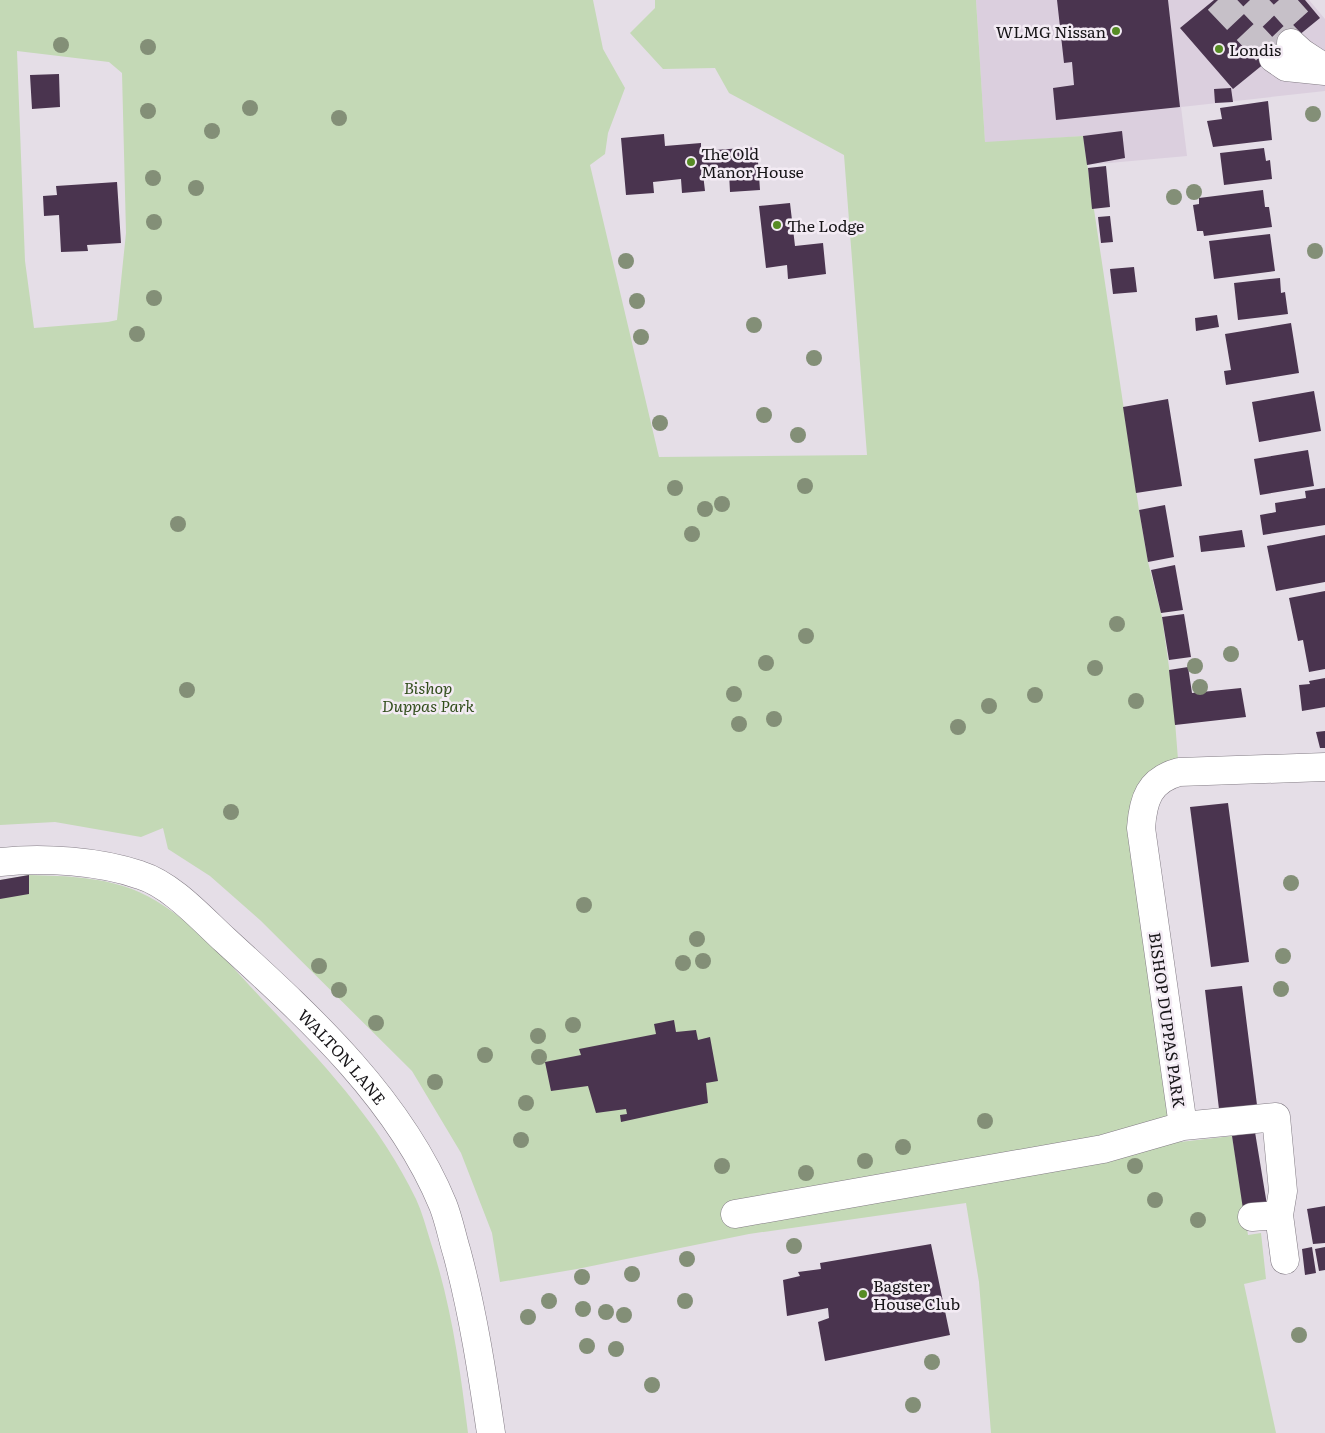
<svg xmlns="http://www.w3.org/2000/svg" width="1325" height="1433" viewBox="0 0 1325 1433" font-family="Literata,serif">
  <style>
    .built { fill: #dbcfde }
    .green { fill: #c4d9b6; fill-rule: evenodd }
    .building { fill: #4a344f }
    .lines { fill: none; stroke-linecap: round; stroke-linejoin: round }
    .minor-tunnel { stroke: #c6c0c8; stroke-width: 28; stroke-dasharray: 28 14; stroke-linecap: butt }
    .minor-casing { stroke: #837c85; stroke-width: 29 }
    .major-casing { stroke: #837c85; stroke-width: 29 }
    .minor { stroke: #fff; stroke-width: 28 }
    .major { stroke: #fff; stroke-width: 28 }
    .tree { fill: #838f77 }
    .poi-dot { fill: #578c25; stroke: #f3ebf4; stroke-width: 2 }
    .labels { text-anchor: middle; dominant-baseline: central; stroke-width: 5; stroke-linejoin: round; paint-order: stroke }
    .poi-label { font-size: 16px; fill: #161417; stroke: #f3ebf4; text-anchor: start }
    .park-label { font-size: 16px; font-style: italic; fill: #324e1c; stroke: #f3ebf4 }
    .street-label { font-size: 16px; fill: #161417; stroke: #f3ebf4 }
  </style>
  <rect width="100%" height="100%" fill="#e5dee7"/>
  <path class="built" d="M976 0H1309L1325 19V91L1181 107 1187 156 1087 165 1083 136 985 143Z"/>
  <path class="green" d="M0 0H593L603 49 625 88 608 133 605 154 590 165 659 457 867 455 844 155 729 93 715 68 663 69 630 33 655 8V0H976L985 142 1083 136 1139 510 1148 562 1162 617 1173 696 1179 772 1143 805 1183 1126 1180 1142 1232 1136 1248 1235 1261 1233 1266 1279 1244 1284 1276 1433H991L979 1282 966 1203 749 1234 577 1269 500 1282 492 1233 461 1153 412 1071 260 920 210 876 168 849 163 828 141 837 55 822 0 825ZM17 51 109 62 122 73 126 233 117 320 108 322 34 328 25 261Z
    M29 875C65 876 106 877 139 892 189 915 225 959 261 998 321 1061 378 1120 416 1199 422 1212 426 1227 430 1240 451 1303 460 1367 468 1433H0V880Z"/>
  <path class="building" d="M1057 0H1168L1180 107 1056 120 1053 88 1074 85 1072 62 1064 63Z
    M1214 0H1305L1320 18 1233 89 1180 28Z
    M59 74 60 107 32 109 30 75Z
    M1231 88 1233 102 1215 103 1214 89Z
    M1268 101 1272 140 1213 147 1207 121 1222 119 1220 108Z
    M1122 131 1125 158 1087 165 1083 136Z
    M664 134 665 146 701 143V151L757 147 760 190 730 192 729 172 703 174 705 191 682 193 681 179 653 182 654 193 626 195 621 138Z
    M1264 148 1266 161 1270 160 1272 179 1224 185 1220 153Z
    M1106 166 1110 207 1092 209 1088 168Z
    M117 182 121 243 87 245 88 251 61 252 59 215 44 216 43 196 57 195 56 186Z
    M1263 190 1265 207H1269L1272 227 1204 236 1203 231H1197L1193 205 1199 204V198Z
    M790 203 795 246 823 243 826 274 788 279 787 265 766 268 759 206Z
    M1110 216 1113 242 1101 243 1098 217Z
    M1270 234 1275 271 1214 279 1209 241Z
    M1134 267 1137 292 1113 294 1110 269Z
    M1280 278 1281 293 1285 292 1288 314 1238 320 1234 283Z
    M1217 315 1219 327 1196 331 1195 318Z
    M1291 323 1299 373 1226 385 1224 371 1231 370 1225 334Z
    M1314 391 1321 431 1259 442 1252 402Z
    M1168 399 1182 486 1136 493 1123 407Z
    M1308 450 1314 486 1260 495 1254 459Z
    M1325 488V525L1263 535 1260 515 1276 512 1275 503 1306 498 1305 491Z
    M1165 505 1174 557 1148 562 1139 510Z
    M1242 530 1245 547 1201 552 1199 536Z
    M1325 535V582L1276 591 1267 546Z
    M1175 565 1183 610 1161 613 1151 570Z
    M1325 591V669L1309 672 1303 640 1298 641 1289 598Z
    M1184 614 1191 657 1169 660 1162 617Z
    M1188 667 1192 693 1241 688 1246 717 1175 725 1169 670Z
    M1325 678V707L1302 711 1299 685 1310 684 1309 681Z
    M1325 731V748H1320L1316 732Z
    M1228 803 1249 962 1211 967 1190 807Z
    M29 875V894L0 899V880Z
    M1242 986 1257 1105 1219 1109 1205 990Z
    M674 1020 676 1032 696 1030 698 1040 710 1037 718 1081 706 1083 708 1103 621 1122 620 1115 627 1114 626 1109 596 1113 588 1086 551 1091 545 1062 581 1055 579 1049 656 1034 654 1024Z
    M1255 1132 1267 1205 1243 1209 1232 1136Z
    M1325 1206V1243L1313 1244 1307 1209Z
    M931 1244 950 1335 825 1361 818 1322 829 1318 828 1308 787 1316 783 1280 800 1276 798 1272 821 1269 820 1263Z
    M1312 1247 1316 1273 1305 1275 1302 1249Z
    M1325 1247V1270L1319 1271 1315 1249Z"/>
  <g class="lines">
    <path class="minor-tunnel" d="M1218 0 1273 58
      M1250 0 1291 43
      M1279 0 1306 30"/>
    <g class="minor-casing">
      <path id="minor" d="M1291 43 1302 53 1325 68
        M1273 58 1286 67 1325 71
        M1183 1126 1141 828C1143 800 1149 780 1179 772L1325 767
        M735 1214 1103 1149 1183 1126 1276 1117 1283 1191 1279 1215 1285 1260
        M1252 1217 1279 1215"/>
    </g>
    <g class="major-casing">
      <g id="major">
        <path id="s1" d="M0 862C42 857 100 861 140 875 172 885 201 918 225 940 309 1017 399 1098 443 1205 449 1220 452 1237 457 1253 473 1313 482 1372 491 1433"/>
      </g>
    </g>
    <use href="#minor" class="minor"/>
    <use href="#major" class="major"/>
  </g>
  <g class="tree">
    <circle cx="61" cy="45" r="8"/>
    <circle cx="148" cy="47" r="8"/>
    <circle cx="250" cy="108" r="8"/>
    <circle cx="148" cy="111" r="8"/>
    <circle cx="1313" cy="114" r="8"/>
    <circle cx="339" cy="118" r="8"/>
    <circle cx="212" cy="131" r="8"/>
    <circle cx="153" cy="178" r="8"/>
    <circle cx="196" cy="188" r="8"/>
    <circle cx="1194" cy="192" r="8"/>
    <circle cx="1174" cy="197" r="8"/>
    <circle cx="154" cy="222" r="8"/>
    <circle cx="1315" cy="251" r="8"/>
    <circle cx="626" cy="261" r="8"/>
    <circle cx="154" cy="298" r="8"/>
    <circle cx="637" cy="301" r="8"/>
    <circle cx="754" cy="325" r="8"/>
    <circle cx="137" cy="334" r="8"/>
    <circle cx="641" cy="337" r="8"/>
    <circle cx="814" cy="358" r="8"/>
    <circle cx="764" cy="415" r="8"/>
    <circle cx="660" cy="423" r="8"/>
    <circle cx="798" cy="435" r="8"/>
    <circle cx="805" cy="486" r="8"/>
    <circle cx="675" cy="488" r="8"/>
    <circle cx="722" cy="504" r="8"/>
    <circle cx="705" cy="509" r="8"/>
    <circle cx="178" cy="524" r="8"/>
    <circle cx="692" cy="534" r="8"/>
    <circle cx="1117" cy="624" r="8"/>
    <circle cx="806" cy="636" r="8"/>
    <circle cx="1231" cy="654" r="8"/>
    <circle cx="766" cy="663" r="8"/>
    <circle cx="1195" cy="666" r="8"/>
    <circle cx="1095" cy="668" r="8"/>
    <circle cx="1200" cy="687" r="8"/>
    <circle cx="187" cy="690" r="8"/>
    <circle cx="734" cy="694" r="8"/>
    <circle cx="1035" cy="695" r="8"/>
    <circle cx="1136" cy="701" r="8"/>
    <circle cx="989" cy="706" r="8"/>
    <circle cx="774" cy="719" r="8"/>
    <circle cx="739" cy="724" r="8"/>
    <circle cx="958" cy="727" r="8"/>
    <circle cx="231" cy="812" r="8"/>
    <circle cx="1291" cy="883" r="8"/>
    <circle cx="584" cy="905" r="8"/>
    <circle cx="697" cy="939" r="8"/>
    <circle cx="1283" cy="956" r="8"/>
    <circle cx="703" cy="961" r="8"/>
    <circle cx="683" cy="963" r="8"/>
    <circle cx="319" cy="966" r="8"/>
    <circle cx="1281" cy="989" r="8"/>
    <circle cx="339" cy="990" r="8"/>
    <circle cx="376" cy="1023" r="8"/>
    <circle cx="573" cy="1025" r="8"/>
    <circle cx="538" cy="1036" r="8"/>
    <circle cx="485" cy="1055" r="8"/>
    <circle cx="539" cy="1057" r="8"/>
    <circle cx="435" cy="1082" r="8"/>
    <circle cx="526" cy="1103" r="8"/>
    <circle cx="985" cy="1121" r="8"/>
    <circle cx="521" cy="1140" r="8"/>
    <circle cx="903" cy="1147" r="8"/>
    <circle cx="865" cy="1161" r="8"/>
    <circle cx="722" cy="1166" r="8"/>
    <circle cx="1135" cy="1166" r="8"/>
    <circle cx="806" cy="1173" r="8"/>
    <circle cx="1155" cy="1200" r="8"/>
    <circle cx="1198" cy="1220" r="8"/>
    <circle cx="794" cy="1246" r="8"/>
    <circle cx="687" cy="1259" r="8"/>
    <circle cx="632" cy="1274" r="8"/>
    <circle cx="582" cy="1277" r="8"/>
    <circle cx="549" cy="1301" r="8"/>
    <circle cx="685" cy="1301" r="8"/>
    <circle cx="583" cy="1309" r="8"/>
    <circle cx="606" cy="1312" r="8"/>
    <circle cx="624" cy="1315" r="8"/>
    <circle cx="528" cy="1317" r="8"/>
    <circle cx="1299" cy="1335" r="8"/>
    <circle cx="587" cy="1346" r="8"/>
    <circle cx="616" cy="1349" r="8"/>
    <circle cx="932" cy="1362" r="8"/>
    <circle cx="652" cy="1385" r="8"/>
    <circle cx="913" cy="1405" r="8"/>
  </g>
  <g class="poi-dot">
    <circle cx="1116" cy="31" r="5"/>
    <circle cx="1219" cy="49" r="5"/>
    <circle cx="691" cy="162" r="5"/>
    <circle cx="777" cy="225" r="5"/>
    <circle cx="863" cy="1294" r="5"/>
  </g>
  <g class="labels">
    <g class="poi-label">
      <text x="1106" y="31" text-anchor="end">WLMG Nissan</text>
      <text x="1229" y="49">Londis</text>
      <text x="701" y="153">The Old<tspan x="701" dy="18">Manor House</tspan></text>
      <text x="787" y="225">The Lodge</text>
      <text x="873" y="1285">Bagster<tspan x="873" dy="18">House Club</tspan></text>
    </g>
    <g class="park-label">
      <text x="428" y="687">Bishop<tspan x="428" dy="18">Duppas Park</tspan></text>
    </g>
    <g class="street-label">
      <text transform="translate(1168 1020) rotate(82)">BISHOP DUPPAS PARK</text>
      <text stroke="none"><textPath href="#s1" startOffset="415">WALTON LANE</textPath></text>
    </g>
  </g>
</svg>
